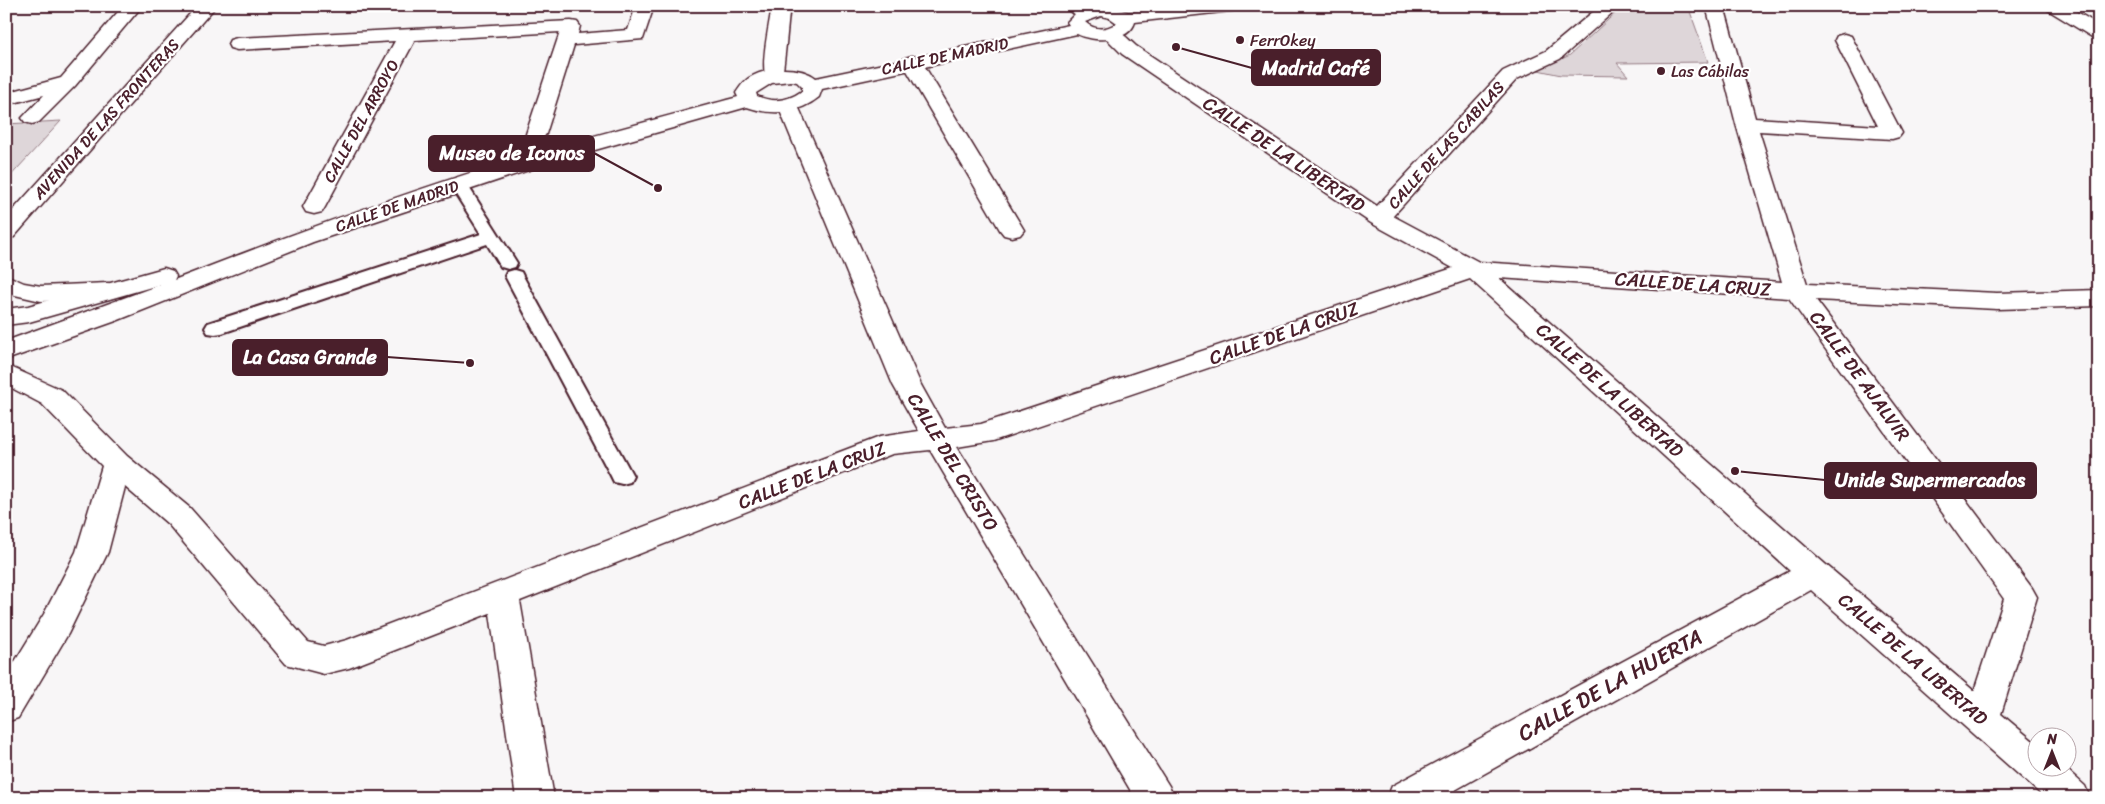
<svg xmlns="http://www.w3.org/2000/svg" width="2105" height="804" viewBox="0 0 2105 804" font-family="Sriracha,sans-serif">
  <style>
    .green { fill: #ded6d9; stroke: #947a82 }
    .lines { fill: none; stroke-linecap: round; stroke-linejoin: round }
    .lane-casing { stroke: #4a1f2b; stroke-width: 4 }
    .street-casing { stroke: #4a1f2b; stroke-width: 3 }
    .secondary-casing { stroke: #4a1f2b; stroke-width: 3 }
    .lane { fill: #fff; fill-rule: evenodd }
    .street { fill: #fff; fill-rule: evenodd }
    .secondary { fill: #fff; fill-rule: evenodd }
    .poi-dot { fill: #4a1f2b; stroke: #fff; stroke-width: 2 }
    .labels { text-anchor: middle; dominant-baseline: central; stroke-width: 4.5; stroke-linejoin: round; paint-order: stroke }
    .far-poi-label { font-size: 16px; fill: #4a1f2b; stroke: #fff; text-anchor: start }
    .far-street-label { font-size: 16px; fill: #4a1f2b; stroke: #fff }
    .street-label { font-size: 19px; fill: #4a1f2b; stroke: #fff }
    .near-street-label { font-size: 22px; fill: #4a1f2b; stroke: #fff }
    .leader { fill: none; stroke: #4a1f2b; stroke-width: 2 }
    .callout-dot { fill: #4a1f2b; stroke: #fff; stroke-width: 2 }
    .callout { fill: #4a1f2b; stroke: #4a1f2b; stroke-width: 2 }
    .callout-label { font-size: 20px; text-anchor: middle; font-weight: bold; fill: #fff }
  </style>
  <rect width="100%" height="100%" fill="#f8f6f7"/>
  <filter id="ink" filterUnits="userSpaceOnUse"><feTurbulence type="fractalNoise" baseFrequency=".02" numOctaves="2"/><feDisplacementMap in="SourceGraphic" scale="10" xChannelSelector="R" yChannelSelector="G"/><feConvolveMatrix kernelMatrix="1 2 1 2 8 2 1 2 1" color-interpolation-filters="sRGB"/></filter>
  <g filter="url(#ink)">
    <path class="green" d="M1623 6H1688L1708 62 1617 63 1628 76 1561 75 1538 70 1570 55Z
      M61 121 6 181V124Z"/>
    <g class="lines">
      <g class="lane-casing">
        <path id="lane" d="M459 180 465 181 517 263 515 267 508 269 501 267 487 244 222 333 215 334 208 333 205 328 208 323 481 234 450 185 453 181Z
          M514 270 521 272 523 276 633 476 630 482 622 484 614 482 611 476 505 276 507 272Z"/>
      </g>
      <g class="street-casing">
        <path id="street" d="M123 6H142L75 86 39 122 32 124 25 122 22 118 44 95 6 105V93L61 78Z
          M636 6H654L643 39 574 45 546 134 543 138 536 140 529 138 526 134 560 32 415 40 325 207 322 212 314 214 306 212 303 207 395 41 237 50 230 48 228 44 230 40 237 38 571 21 577 22 580 26 578 34 628 30Z
          M772 6H790C788 18 784 75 781 80L774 82 767 80C759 68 770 22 772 6Z
          M1066 6H1088L1096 13 1093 17C1083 19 1072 15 1066 6Z
          M1600 6H1620L1560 59 1517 79 1393 216 1479 262 1782 282 1736 124 1706 6H1724L1755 118 1878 126 1835 40 1837 36 1844 34 1851 36 1902 133 1899 137 1892 139 1759 131 1807 284 1997 293 2099 290V306L1997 309 1816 300 2032 588 2037 597 2001 714 2038 745V766H2063L2085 786 2090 798H2045L1811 590 1441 798H1387L1392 786 1790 571 1470 279 993 441 957 447 1169 786 1174 798H1135L930 450 892 454 520 601 554 798H516L490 613 349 668 324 674 286 664 168 524 125 487 108 552 68 634 18 718 6 722V676L44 614 76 552 102 466 42 404 6 385V365L62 390 127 456 190 508 308 642 324 646 347 640 879 437 919 431 893 385 778 106 781 102 788 100 795 102 798 106 921 385 945 428 981 424 1453 268 1371 223 1122 54 1102 34 1104 30C1118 27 1126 37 1136 46L1377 206 1503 71 1546 51ZM1499 278 1789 298 2004 599 1974 691 1825 564Z
          M2045 6H2067L2099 25V38L2092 37 2048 10Z
          M912 56 919 58 922 62 1024 230 1020 235 1012 237 1004 235 1000 230 902 62 905 58Z
          M6 275 24 283 41 286 108 283 117 286 120 291 117 296 108 299 41 301 6 293Z"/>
      </g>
      <g class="secondary-casing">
        <path id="secondary" d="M197 6H216L14 237 6 239V218Z
          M1098 6 1115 8 1128 12 1181 6H1240L1237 10 1231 11 1135 22C1129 43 1093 42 1077 34L822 89 819 97C798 114 772 116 747 107L556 161 313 242 116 321 6 360V341L162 284 29 322 6 325V309L28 306 164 268 173 271 176 276 174 280C294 233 417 188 541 151 606 132 672 115 738 97L736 93C740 87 743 82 749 78 766 67 800 65 816 78L1069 25 1067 22 1078 11ZM1101 16 1110 18 1117 23C1106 30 1095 31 1085 22ZM791 81 797 82 802 87V91C788 101 773 103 757 96L756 93 772 83Z"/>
      </g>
      <use href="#lane" class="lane"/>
      <use href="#street" class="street"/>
      <use href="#secondary" class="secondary"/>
    </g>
  </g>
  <g class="poi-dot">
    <circle cx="1240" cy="40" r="5"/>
    <circle cx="1661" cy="71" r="5"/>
  </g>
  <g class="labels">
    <g class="far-poi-label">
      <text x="1250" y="40">FerrOkey</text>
      <text x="1671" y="71">Las Cábilas</text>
    </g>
    <g class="far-street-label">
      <text transform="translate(945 56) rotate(-12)">CALLE DE MADRID</text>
      <text transform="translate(106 119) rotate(-48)">AVENIDA DE LAS FRONTERAS</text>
      <text transform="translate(361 121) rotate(-61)">CALLE DEL ARROYO</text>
      <text transform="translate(1446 145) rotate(-48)">CALLE DE LAS CABILAS</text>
      <text transform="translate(397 206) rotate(-19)">CALLE DE MADRID</text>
    </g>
    <g class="street-label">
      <text transform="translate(1284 154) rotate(34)">CALLE DE LA LIBERTAD</text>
      <text transform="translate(1693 284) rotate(4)">CALLE DE LA CRUZ</text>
      <text transform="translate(1284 333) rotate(-19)">CALLE DE LA CRUZ</text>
      <text transform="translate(1860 376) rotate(54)">CALLE DE AJALVIR</text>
      <text transform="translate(1610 390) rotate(42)">CALLE DE LA LIBERTAD</text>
      <text transform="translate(953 462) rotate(59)">CALLE DEL CRISTO</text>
      <text transform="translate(812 475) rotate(-21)">CALLE DE LA CRUZ</text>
      <text transform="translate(1913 659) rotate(41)">CALLE DE LA LIBERTAD</text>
    </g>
    <g class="near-street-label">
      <text transform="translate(1610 685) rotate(-29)">CALLE DE LA HUERTA</text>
    </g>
  </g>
  <path class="leader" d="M1176 47L1252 68M658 188L594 153M470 363L387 357M1735 471L1825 480"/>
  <g class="callout-dot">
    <circle cx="1176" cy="47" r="5"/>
    <circle cx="658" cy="188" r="5"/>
    <circle cx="470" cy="363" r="5"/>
    <circle cx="1735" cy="471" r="5"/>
  </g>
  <g class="callout">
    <rect x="1252" y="50" width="128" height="35" rx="5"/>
    <rect x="429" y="136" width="165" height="35" rx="5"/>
    <rect x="233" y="340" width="154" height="35" rx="5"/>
    <rect x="1825" y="463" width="211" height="35" rx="5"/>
  </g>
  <g class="callout-label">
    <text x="1316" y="75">Madrid Café</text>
    <text x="512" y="160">Museo de Iconos</text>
    <text x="310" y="364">La Casa Grande</text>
    <text x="1930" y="487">Unide Supermercados</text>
  </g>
  <rect width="2105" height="804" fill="none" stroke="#fff" stroke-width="25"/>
  <rect x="12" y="12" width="2080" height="779" fill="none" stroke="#4a1f2b" stroke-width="2" filter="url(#ink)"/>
  <g transform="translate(2052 752)"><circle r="24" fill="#ffffff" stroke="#b7a5aa"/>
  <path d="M0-4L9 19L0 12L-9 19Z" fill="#4a1f2b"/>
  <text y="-8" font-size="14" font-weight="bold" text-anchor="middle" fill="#4a1f2b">N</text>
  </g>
</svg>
